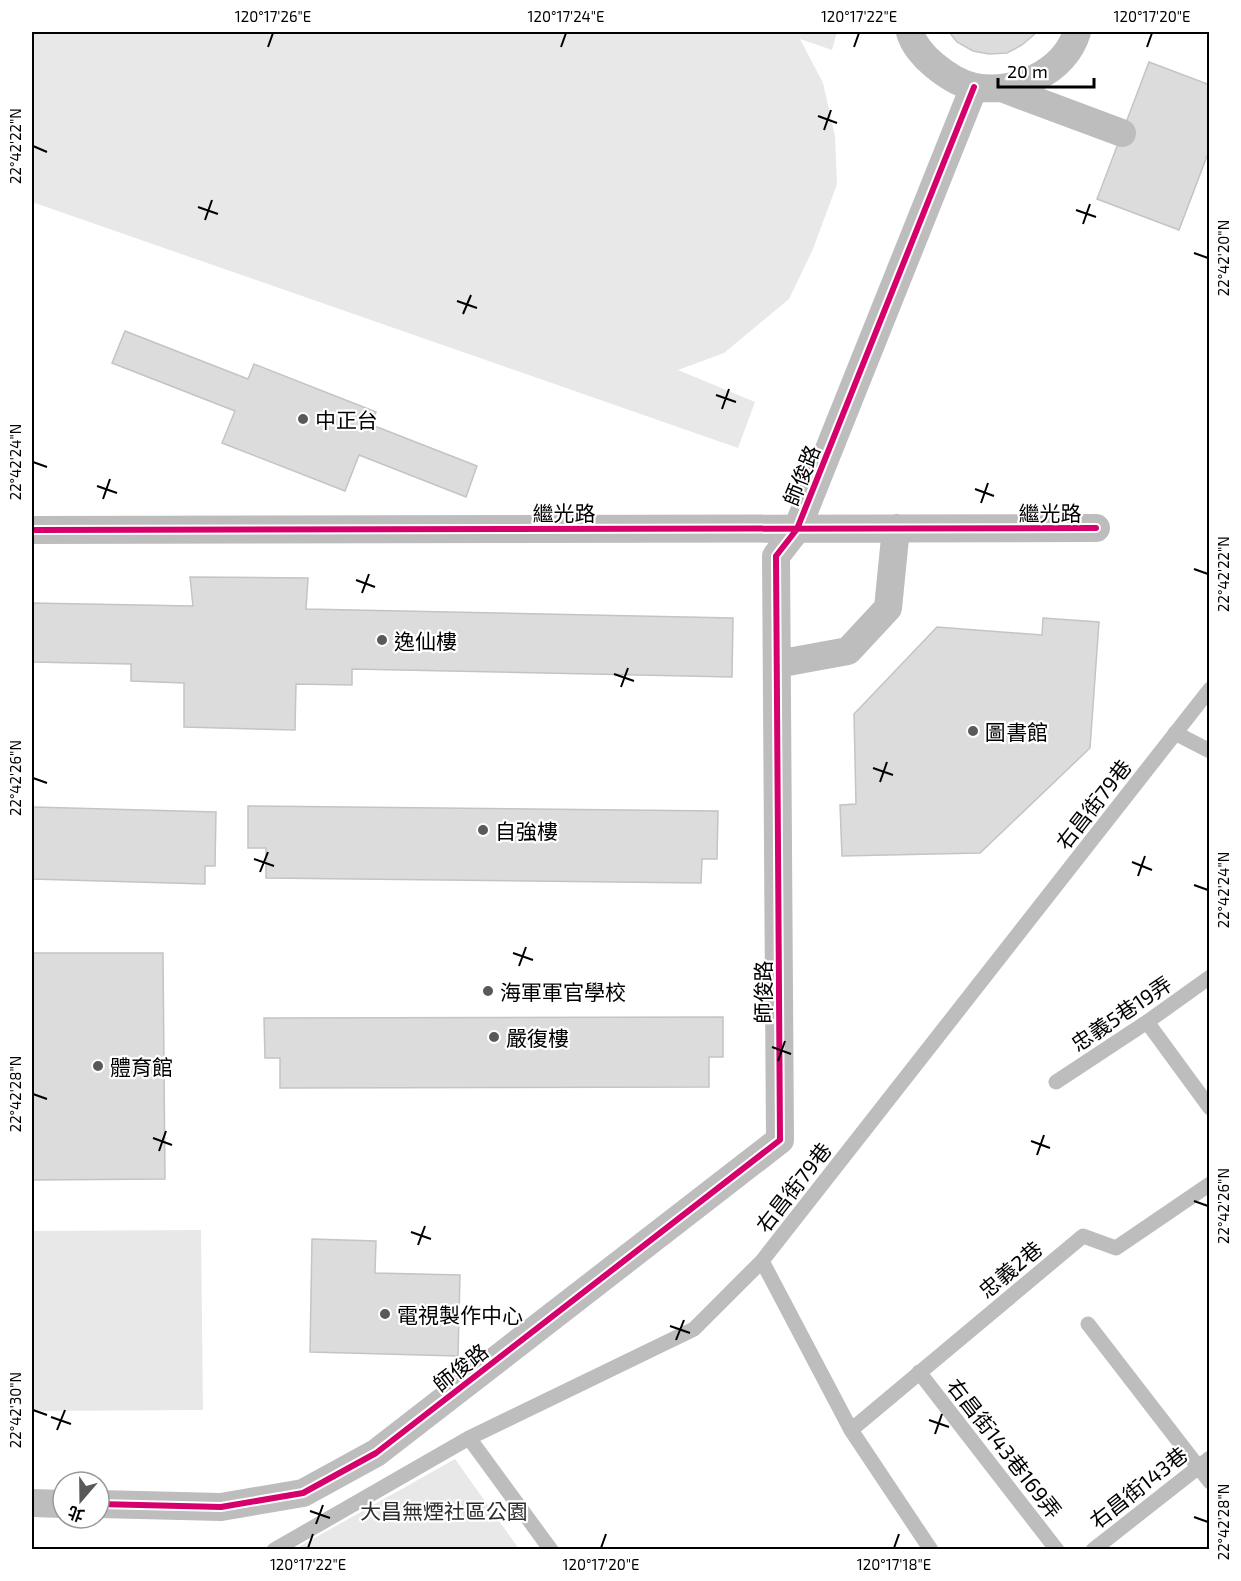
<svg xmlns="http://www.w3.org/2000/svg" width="1241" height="1581" viewBox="0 0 1241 1581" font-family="'Exo 2','Noto Sans TC',sans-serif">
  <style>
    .green { fill: #e8e8e8 }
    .building { fill: #dcdcdc; stroke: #c4c4c4; stroke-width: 1.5 }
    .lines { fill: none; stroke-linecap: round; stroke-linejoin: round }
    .service { stroke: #bdbdbd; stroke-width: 15 }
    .minor { stroke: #bdbdbd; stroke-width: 28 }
    .cycleway-casing { stroke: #fff; stroke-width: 10 }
    .cycleway { stroke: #d6006c; stroke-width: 6 }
    .ticks { fill: none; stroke: #000; stroke-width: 2 }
    .poi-dot { fill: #595959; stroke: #fff; stroke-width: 2 }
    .labels { text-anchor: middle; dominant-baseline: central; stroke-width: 4.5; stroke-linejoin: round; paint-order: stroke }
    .poi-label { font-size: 21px; fill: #000; stroke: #fff; text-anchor: start }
    .street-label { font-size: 21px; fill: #000; stroke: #fff }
    .park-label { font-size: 21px; fill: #2d2d2d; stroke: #fff }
    .neatline { fill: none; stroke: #000; stroke-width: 2 }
    .ticks-label { font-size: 15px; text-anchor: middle; fill: #000 }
  </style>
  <rect width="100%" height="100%" fill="#fff"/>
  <path class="green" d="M32 32H837L832 50 800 39 823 83 835 136 837 184 813 249 789 299 724 353 678 370 755 402 738 448 32 202Z
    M201 1230 203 1410 32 1411V1231Z
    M455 1459 519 1549H295Z"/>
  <path class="building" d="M949 32H1037L1022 45 1007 53 989 54 973 51 957 42Z
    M1149 62 1210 85V148L1179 230 1097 199Z
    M125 331 248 379 254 364 376 412 372 425 477 466 466 497 359 455 345 491 222 443 235 411 112 363Z
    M190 577 308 578 306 609 733 618 732 677 352 669V685L296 684 295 730 184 727V683L131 681V664L32 662V603L193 606Z
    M1043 618 1099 622 1090 748 980 853 842 856 840 805 856 804 854 714 937 627 1042 635Z
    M248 806 718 811 717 859H702L701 883 266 878V848H248Z
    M32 807 216 812 215 866H205V884L32 879Z
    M32 953H163L165 1179 32 1180Z
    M723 1017V1057H709V1087L280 1088V1058H265L264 1018Z
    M312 1239 376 1241 375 1273 460 1275 458 1356 310 1352Z"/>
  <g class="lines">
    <path class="service" d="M1175 733 1210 751
      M1147 1022 1210 1108
      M1056 1082 1147 1022 1210 977
      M762 1261 851 1430 931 1550
      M1088 1324 1210 1482
      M919 1372 1057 1550
      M851 1430 1083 1236 1116 1248 1210 1184
      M469 1438 551 1550
      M274 1550 469 1438 694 1329 762 1261 1210 689
      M1093 1550 1210 1458"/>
    <path class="minor" d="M910 32C913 44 924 57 934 65 946 75 959 84 975 87 1015 94 1064 73 1077 32
      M1004 89 1122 133
      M32 530 1096 528
      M777 664 848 651 888 608 896 528
      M32 1503 63 1504
      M99 1504 221 1507 303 1493 376 1453 780 1140 776 556 797 529 974 87"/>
    <g class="cycleway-casing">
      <path id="cycleway" d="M32 530 1096 528
        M99 1504 221 1507 303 1493 376 1453 780 1140 776 556 797 529 974 87"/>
    </g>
    <use href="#cycleway" class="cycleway"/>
  </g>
  <path class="ticks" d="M268 47 273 33M561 47 566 33M854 47 859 33M1147 47 1152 33M818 116 837 123M824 130 831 110M33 146 47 152M198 207 218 214M1076 210 1096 217M205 220 212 200M1083 224 1090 204M1194 253 1208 258M457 301 477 308M463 314 471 295M716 395 736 402M722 409 729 389M33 462 47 467M97 486 117 493M975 489 994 496M103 499 110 479M981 503 988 483M1194 569 1208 574M356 580 375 587M362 593 369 574M614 674 634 681M621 687 628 668M873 768 893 775M33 778 47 783M880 782 887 762M254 859 274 866M1132 862 1152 870M260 872 268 852M1138 876 1145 856M1194 885 1208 890M513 953 533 960M519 966 526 947M772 1047 791 1054M778 1061 785 1041M33 1094 47 1099M153 1138 172 1145M1031 1141 1050 1148M159 1151 166 1131M1037 1155 1044 1135M1194 1201 1208 1206M411 1232 431 1239M418 1245 425 1226M670 1326 690 1333M676 1340 684 1320M33 1410 47 1415M51 1417 71 1424M929 1420 949 1427M57 1430 65 1410M935 1434 942 1414M310 1511 330 1518M1194 1517 1208 1522M316 1524 323 1505M308 1548 313 1534M601 1548 606 1534M894 1548 899 1534"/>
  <g class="poi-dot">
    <circle cx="303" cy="419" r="6"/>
    <circle cx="382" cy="640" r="6"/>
    <circle cx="973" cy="731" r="6"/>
    <circle cx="483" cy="830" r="6"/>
    <circle cx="488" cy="991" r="6"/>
    <circle cx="494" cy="1037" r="6"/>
    <circle cx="98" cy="1066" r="6"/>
    <circle cx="385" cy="1314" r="6"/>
  </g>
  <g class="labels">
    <g class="poi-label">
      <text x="315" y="419">中正台</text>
      <text x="394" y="640">逸仙樓</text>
      <text x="985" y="731">圖書館</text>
      <text x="495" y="830">自強樓</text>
      <text x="500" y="991">海軍軍官學校</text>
      <text x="506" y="1037">嚴復樓</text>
      <text x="110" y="1066">體育館</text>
      <text x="397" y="1314">電視製作中心</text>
    </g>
    <g class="street-label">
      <text transform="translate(801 475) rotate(-68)">師俊路</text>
      <text x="564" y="512">繼光路</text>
      <text x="1050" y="512">繼光路</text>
      <text transform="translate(1093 804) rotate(-52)">右昌街79巷</text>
      <text transform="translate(762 992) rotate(-90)">師俊路</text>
      <text transform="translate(1121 1013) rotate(-34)">忠義5巷19弄</text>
      <text transform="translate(793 1187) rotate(-52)">右昌街79巷</text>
      <text transform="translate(1010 1269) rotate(-40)">忠義2巷</text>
      <text transform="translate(460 1367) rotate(-38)">師俊路</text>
      <text transform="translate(1005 1448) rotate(52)">右昌街143巷169弄</text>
      <text transform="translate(1138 1487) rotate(-38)">右昌街143巷</text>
    </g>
    <g class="park-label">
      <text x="444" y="1510">大昌無煙社區公園</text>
    </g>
  </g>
  <rect width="1241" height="1581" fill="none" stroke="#ffffff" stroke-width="66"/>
  <g transform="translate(81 1500) rotate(200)"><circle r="28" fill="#ffffff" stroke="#999999" stroke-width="1.5"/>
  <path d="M0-4.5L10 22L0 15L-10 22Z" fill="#595959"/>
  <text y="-9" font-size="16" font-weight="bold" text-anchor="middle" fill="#000000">北</text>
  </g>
  <path d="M998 78v9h96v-9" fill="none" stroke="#000000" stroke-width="3"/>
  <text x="1007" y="78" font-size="18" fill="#000000" stroke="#ffffff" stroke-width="4.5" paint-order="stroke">20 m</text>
  <rect x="33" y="33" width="1175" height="1515" class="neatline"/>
  <g class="ticks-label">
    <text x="273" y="22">120°17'26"E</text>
    <text x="566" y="22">120°17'24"E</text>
    <text x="859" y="22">120°17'22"E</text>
    <text x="1152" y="22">120°17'20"E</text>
    <text transform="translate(16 146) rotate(-90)" y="5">22°42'22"N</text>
    <text transform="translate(1224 258) rotate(-90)" y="5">22°42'20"N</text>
    <text transform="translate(16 462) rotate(-90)" y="5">22°42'24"N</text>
    <text transform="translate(1224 574) rotate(-90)" y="5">22°42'22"N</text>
    <text transform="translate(16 778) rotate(-90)" y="5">22°42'26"N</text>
    <text transform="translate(1224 890) rotate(-90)" y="5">22°42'24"N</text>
    <text transform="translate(16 1094) rotate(-90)" y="5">22°42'28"N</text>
    <text transform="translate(1224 1206) rotate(-90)" y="5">22°42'26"N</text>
    <text transform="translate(16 1410) rotate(-90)" y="5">22°42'30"N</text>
    <text transform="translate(1224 1522) rotate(-90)" y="5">22°42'28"N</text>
    <text x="308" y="1570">120°17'22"E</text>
    <text x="601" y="1570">120°17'20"E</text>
    <text x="894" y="1570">120°17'18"E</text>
  </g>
</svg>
